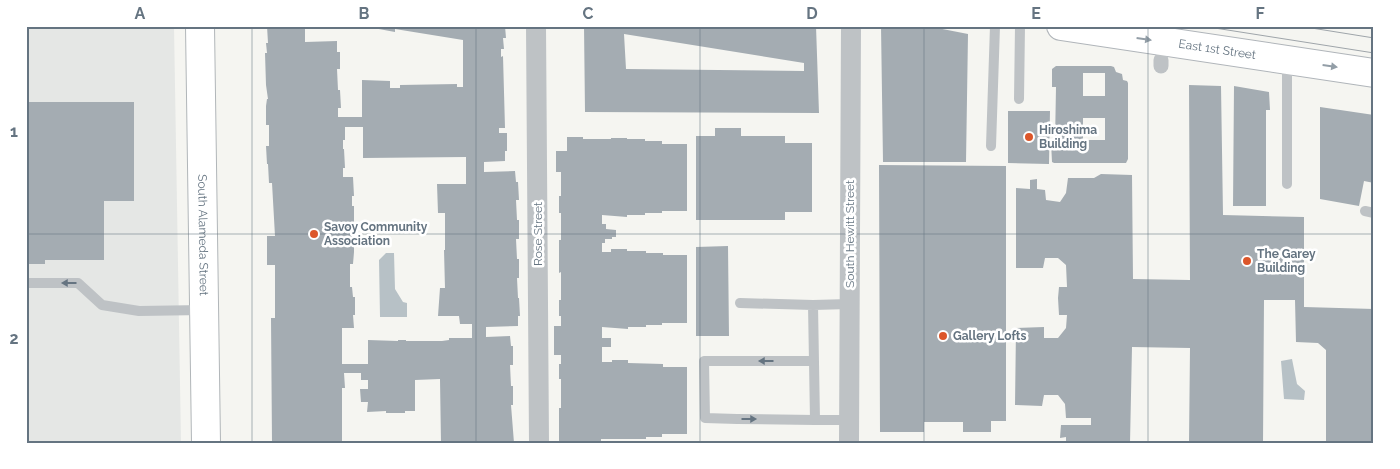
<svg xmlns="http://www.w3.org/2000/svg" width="1400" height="469" viewBox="0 0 1400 469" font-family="Raleway,sans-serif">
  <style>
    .built { fill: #e5e7e5 }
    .water { fill: #b7c1c6 }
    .building { fill: #a4acb2; fill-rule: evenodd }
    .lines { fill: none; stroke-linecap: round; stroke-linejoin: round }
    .secondary-casing { stroke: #b0b5ba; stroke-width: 30 }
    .primary-casing { stroke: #b1b6b9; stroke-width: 30 }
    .service { stroke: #bec2c5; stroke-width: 10 }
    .pedestrian { stroke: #bec2c5; stroke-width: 15 }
    .minor { stroke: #bec2c5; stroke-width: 20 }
    .secondary { stroke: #fff; stroke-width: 28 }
    .primary { stroke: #fff; stroke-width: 28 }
    .tram { stroke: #9fa5aa; stroke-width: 1 }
    .oneway { fill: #939ea7 }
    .oneway2 { fill: #657481 }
    .grid { fill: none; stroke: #657481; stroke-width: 1; stroke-opacity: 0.55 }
    .poi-dot { fill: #dc562a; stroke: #fff; stroke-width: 2 }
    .labels { text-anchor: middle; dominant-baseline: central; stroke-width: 5; stroke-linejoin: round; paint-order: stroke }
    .street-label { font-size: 12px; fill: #657481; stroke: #fff }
    .poi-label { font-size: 12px; font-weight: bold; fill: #657481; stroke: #fff; text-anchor: start }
    .neatline { fill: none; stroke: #657481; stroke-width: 2 }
    .grid-label { font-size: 16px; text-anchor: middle; font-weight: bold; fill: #657481 }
  </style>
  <rect width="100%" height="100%" fill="#f5f5f1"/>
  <path class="built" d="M26 26H174L181 443H26Z"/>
  <path class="water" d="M386 253H394L395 289 403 302 407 303V317H380L379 260Z
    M1292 359 1297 384 1305 391 1304 400 1284 399 1281 361Z"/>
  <path class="building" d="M267 26H305V42L337 41V52H340V69H337L338 90H340L341 108H338V117H362V80L390 81V88H400V85L457 84V87H463V40L395 29V32L368 27V26H505L506 38H503L504 49H501V57L503 56 505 128H499V133H507V151H505V161L484 162V172L515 171 516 182H518L519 200H516L517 220H519V239H516L517 259H519V278H517L518 298H519L520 316H518V326L486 327V337L510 336 511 346H513V365H510L511 386H513V405H511L514 443H441L440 379 415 380V411H405V413H386V411L367 412 368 402H361L360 389H368V380H361V373H344L345 388H342V443H272L271 318H275V265H267V236H275L272 183H269L268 164H267L266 146H269V125H266V106L267 99H268L266 85 265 53H267L266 43H268ZM345 127H363V158L466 157V184H437L438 213H445V250H444L445 288H440L438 316H459L460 324H472V338H449V340L442 341H406V340H398V341L368 340V364H342V328H354L353 315H355V297H353L352 287H350V264H353L354 252V232H352V224H354V206H352V196H354L353 177H343V168H345L344 149H343V140H345Z
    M584 26H816L819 113 585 112ZM624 34 804 63V71L626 69Z
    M881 26H927L968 34 966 162H883Z
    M1056 66H1111L1114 67 1116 72 1122 74 1123 80 1127 81 1128 83V159L1126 163H1054L1052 162 1051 142H1055L1056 87H1052V69ZM1083 73H1105V96H1083ZM1083 118H1105V140H1083Z
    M1189 85 1221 86 1223 215 1304 217V307L1374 309V443H1326V350L1318 343 1296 342 1295 300H1264L1263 443H1189L1190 348 1132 347 1130 443H1066V437L1060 438 1061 425H1091V418H1066L1065 404 1058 395H1044L1042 406 1015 405 1016 328 1044 327V338H1058L1066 328 1067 315H1059L1058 298 1059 287H1067L1066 265 1058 258H1045L1043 268H1016V188L1030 189V180L1037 179V189L1045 190 1046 200 1060 202 1066 193 1068 178H1094L1101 174 1132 175 1133 279 1190 280Z
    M1234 86 1269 92 1270 110H1266V206H1233Z
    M26 102H134V201H104V260H45V264H26Z
    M1320 107 1374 115V183L1364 181 1359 206 1320 199Z
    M1008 111H1050L1049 164 1008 163Z
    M715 128H741V136H785V143H812V212H785V220H696V136H715Z
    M567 137H583V139H611V138H627V139H645V141H662V144H687V211H662V213H645V215H627V217L602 215V224H606V229L616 230V237H612V239H605V243H602V252H611V249H627V251H646V253H663V255H687V323H662V325H646V327H628V329L602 327V338H611V347H602V362H612V360H628V363L663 364V367H687V434H662V437H646V439H601V443H561V441H559V408H561V379H559V364H561V355H554V326H561V316H559V300H561V272L559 273V240H561V213H559V196H561V172H556V151H567Z
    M879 165 1006 166V421H991V432H963V422H924V432H880Z
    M728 246 729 336H696V247Z"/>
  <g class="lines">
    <g class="secondary-casing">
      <g id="secondary">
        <path id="s1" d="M1061 26 1374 73"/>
      </g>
    </g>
    <g class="primary-casing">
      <g id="primary">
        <path id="s2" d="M200 26 206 443"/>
      </g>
    </g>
    <path class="service" d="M1287 61V184
      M1019 99 1020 26
      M991 146 995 26
      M1365 211 1374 213
      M26 283H78L102 305 139 311 203 310
      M740 303 813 305 849 304
      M813 305 815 420 737 419 705 418 704 361H814
      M815 420H849"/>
    <path class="pedestrian" d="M1161 66V60"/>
    <path class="minor" d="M536 26 539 443
      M849 443 851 26"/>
    <use href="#secondary" class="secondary"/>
    <use href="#primary" class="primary"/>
    <path class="tram" d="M1202 26 1374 53
      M1299 26 1374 38"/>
  </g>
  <defs><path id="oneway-solid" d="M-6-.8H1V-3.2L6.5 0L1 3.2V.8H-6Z" transform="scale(1.25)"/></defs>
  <g class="oneway">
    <use href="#oneway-solid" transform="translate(1144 39) rotate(8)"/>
    <use href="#oneway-solid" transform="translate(1330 66) rotate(8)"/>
  </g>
  <g class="oneway2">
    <use href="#oneway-solid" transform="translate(69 283) rotate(-180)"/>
    <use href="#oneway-solid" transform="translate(766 361) rotate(180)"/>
    <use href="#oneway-solid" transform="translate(749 419)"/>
  </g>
  <path class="grid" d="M252 26V443M476 26V443M700 26V443M924 26V443M1148 26V443M26 234H1374"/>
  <g class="poi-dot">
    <circle cx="1029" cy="137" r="5"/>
    <circle cx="314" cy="234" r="5"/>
    <circle cx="1247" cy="261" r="5"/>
    <circle cx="943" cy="336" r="5"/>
  </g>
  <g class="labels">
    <g class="street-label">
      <text stroke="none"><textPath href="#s1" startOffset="158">East 1st Street</textPath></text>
      <text transform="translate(538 234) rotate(-90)">Rose Street</text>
      <text transform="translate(850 234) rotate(-90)">South Hewitt Street</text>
      <text stroke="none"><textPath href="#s2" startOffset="209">South Alameda Street</textPath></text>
    </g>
    <g class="poi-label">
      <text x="1039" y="130">Hiroshima<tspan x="1039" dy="14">Building</tspan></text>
      <text x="324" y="227">Savoy Community<tspan x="324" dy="14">Association</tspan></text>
      <text x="1257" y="254">The Garey<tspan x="1257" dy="14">Building</tspan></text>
      <text x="953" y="336">Gallery Lofts</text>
    </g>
  </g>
  <rect width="1400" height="469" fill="none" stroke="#ffffff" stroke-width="55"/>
  <rect x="28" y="28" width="1344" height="414" class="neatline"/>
  <g class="grid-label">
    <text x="140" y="19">A</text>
    <text x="364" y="19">B</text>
    <text x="588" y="19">C</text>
    <text x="812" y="19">D</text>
    <text x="1036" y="19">E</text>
    <text x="1260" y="19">F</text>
    <text x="14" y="137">1</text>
    <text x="14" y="344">2</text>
  </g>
</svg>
